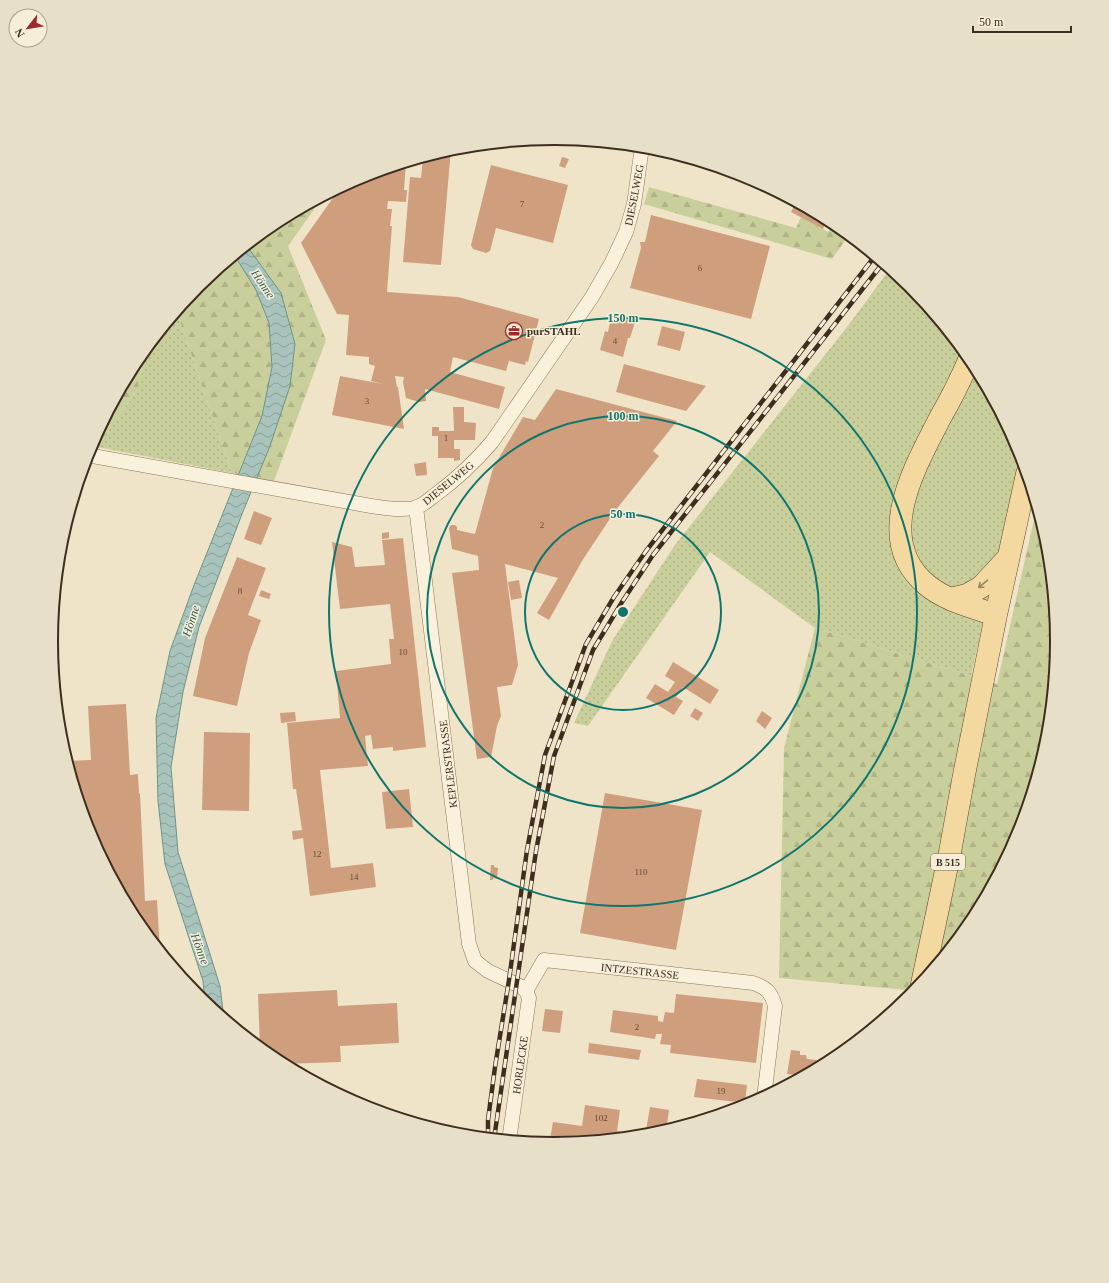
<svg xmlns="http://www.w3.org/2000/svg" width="1109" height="1283" viewBox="0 0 1109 1283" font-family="'Times New Roman',serif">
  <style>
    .grass { fill: url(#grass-dots) }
    .forest { fill: url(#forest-firs) }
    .water { fill: url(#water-waves); stroke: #6f938a }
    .building { fill: #cf9f7d }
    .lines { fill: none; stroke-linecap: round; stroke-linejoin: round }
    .street-casing { stroke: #8d765c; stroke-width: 15 }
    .primary-casing { stroke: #5b4430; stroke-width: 23 }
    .street { stroke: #faf1dc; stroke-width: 14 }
    .primary { stroke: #f3d9a0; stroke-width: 22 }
    .rail-casing { stroke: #3d2e20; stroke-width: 4.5 }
    .rail { stroke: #f7eed8; stroke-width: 3; stroke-dasharray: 9; stroke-linecap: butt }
    .oneway { stroke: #988460 }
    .ring { fill: none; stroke: #0f766e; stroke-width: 2 }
    .labels { text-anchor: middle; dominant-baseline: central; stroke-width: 3; stroke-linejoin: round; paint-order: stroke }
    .number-label { font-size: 9px; fill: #624a37 }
    .shield { fill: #f7eed8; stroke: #756857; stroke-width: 1 }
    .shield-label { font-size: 10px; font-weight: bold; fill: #3d2e20 }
    .street-label { font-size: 11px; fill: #3d2e20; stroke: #f7eed8 }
    .poi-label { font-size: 11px; font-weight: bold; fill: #3d2e20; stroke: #f7eed8; text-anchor: start }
    .water-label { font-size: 12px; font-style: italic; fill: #2f5d5a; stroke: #f7eed8 }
    .rim { fill: none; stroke: #3d2e20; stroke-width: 2 }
    .centre { fill: #0f766e; stroke: #f7eed8; stroke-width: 2 }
    .ring-label { font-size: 12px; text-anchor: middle; font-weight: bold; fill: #0f766e; stroke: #f7eed8; stroke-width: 3; stroke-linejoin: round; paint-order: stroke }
  </style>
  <defs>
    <pattern id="grass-dots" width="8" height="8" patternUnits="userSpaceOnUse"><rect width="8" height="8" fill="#c9cf9b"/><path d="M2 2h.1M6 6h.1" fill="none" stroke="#aeb285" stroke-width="1.8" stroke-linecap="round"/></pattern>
    <pattern id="forest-firs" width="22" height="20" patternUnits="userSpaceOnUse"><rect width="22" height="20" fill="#c9cf9b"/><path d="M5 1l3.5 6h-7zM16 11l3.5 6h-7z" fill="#aeb285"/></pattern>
    <pattern id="water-waves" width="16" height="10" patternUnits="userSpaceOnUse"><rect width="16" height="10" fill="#a9c4bc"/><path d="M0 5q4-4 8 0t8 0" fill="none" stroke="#8ba098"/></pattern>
  </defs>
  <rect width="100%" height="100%" fill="#f0e4c8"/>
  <path class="grass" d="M890 269 911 286 973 362 1021 453 971 676 815 628 710 552 588 726 574 723 612 641 675 545 847 327Z
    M177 312 232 473 97 447 138 388 145 351Z"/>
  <path class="forest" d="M649 187 796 228 801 217 828 232 835 223 849 235 832 259 644 204Z
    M323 197 288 246 326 340 274 481 232 473 177 312 199 285 275 223Z
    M145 351 138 388 97 447 92 443 136 362Z
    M1037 506 1048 543 1058 642 1048 740 1020 834 973 921 916 991 779 978 784 748 815 628 997 684Z"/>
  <path class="water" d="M247 246 281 293 295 344 290 386 270 446 242 514 199 627 183 692 171 767 178 852 220 986 224 1019 205 1003 203 981 165 864 158 801 156 718 170 651 194 585 262 416 272 367 269 323 256 290 235 256Z"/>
  <path class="building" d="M451 149 441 265 403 262 410 177 421 178 423 158Z
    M562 157 569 159 565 168 559 166Z
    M406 163 404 190H407L406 202 388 201 387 209H392L390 226H392L387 292 458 297 539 319 528 362 526 361 525 365 509 361 506 371 453 357 450 372 505 387 499 409 425 389 426 401 419 402 406 398 403 382 404 377 395 376 397 387H398L404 429 332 415 340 376 383 384 371 381 375 366 369 364V357L346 355 349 315 337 314 301 243 340 188 362 176Z
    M491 165 568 185 553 243 496 228 490 251 486 253 473 249 471 245Z
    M796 202 827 219 823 229 791 212Z
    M651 215 770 246 751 319 630 288 641 248 640 242H645Z
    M612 313 636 319 630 338H628L623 357 600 350 605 331 608 332Z
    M662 326 685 332 680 351 657 345Z
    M624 364 706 386 686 411 616 392Z
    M556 389 677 421 653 451 659 456 615 511 582 561 549 620 537 613 558 578 505 564 518 665 512 685 497 687 501 716 497 726 491 757 477 759 452 573 479 570 478 556 452 549 449 528 451 525H455L457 527V530L475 534 493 468 523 417 535 420Z
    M453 407H464V422L476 423 475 440H454V449H460V460L454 461V458H438V436H432V427H439V431H454Z
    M426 462 427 475 416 476 414 464Z
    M254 511 272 518 261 545 244 539Z
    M389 532V538L382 539V533Z
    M403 538 426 747 393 751V747L373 749 371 735 365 736 368 766 320 770 331 868 373 863 376 887 310 896 303 838 293 840 292 831 302 830 296 789H293L287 723 340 718 336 671 391 664 389 639H394L390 604 340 609 332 542 352 547 355 567 385 565 382 540Z
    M237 557 266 568 248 615 261 620 249 653 237 706 193 696 205 638Z
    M519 580 522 598 511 600 508 582Z
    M261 590 271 594 269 599 259 596Z
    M673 662 719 690 710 704 683 687 676 697 683 701 674 715 646 698 655 684 668 692 675 682 665 676Z
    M126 704 130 775 138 774 139 794 140 793 145 901 157 900 160 950 136 921 89 834 67 761 91 760 88 706Z
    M695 708 703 713 698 721 690 716Z
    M762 711 772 718 765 729 756 721Z
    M295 712 296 721 281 723 280 713Z
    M204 732 250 733 249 811 202 810Z
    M409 789 413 827 386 829 382 792Z
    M605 793 702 810 676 950 580 933Z
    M491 865H494V867L498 868 497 879 493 878V880H490Z
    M337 990 338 1006 397 1003 399 1043 340 1046 341 1062 283 1064 275 1060 260 1048 258 994Z
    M676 994 763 1003 756 1063 670 1053 671 1045 660 1044 662 1034H656L655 1039 610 1032 613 1010 658 1016V1021L663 1022 665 1012 674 1013Z
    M545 1009 563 1011 560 1033 542 1031Z
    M589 1043 641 1050 639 1060 588 1053Z
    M791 1050 800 1051V1055H806L807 1059 816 1060 815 1070 804 1076 787 1074Z
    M697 1079 747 1085 745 1103 694 1097Z
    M585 1105 620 1110 617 1131 622 1132 621 1138 549 1145 553 1122 582 1126Z
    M650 1107 669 1110 666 1131 645 1136Z
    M679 1121 688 1122 694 1123 678 1128Z"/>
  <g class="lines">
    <g class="street-casing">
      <path id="street" d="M87 455 371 506C383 508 406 511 417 507 423 505 430 499 435 495 457 479 474 463 492 442L592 297 612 262 626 232 634 204 642 147
        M416 507 469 944 475 961 488 971 522 987 526 991 529 998 509 1141
        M526 991 544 960 753 983C767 988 771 992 775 1006L764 1098"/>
    </g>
    <g class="primary-casing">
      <path id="primary" d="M970 358C961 379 951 399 940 418 915 467 872 540 927 585 946 601 973 607 996 615
        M950 599 967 595 981 587 1008 558
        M922 984 950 852 964 775 996 615 1027 474"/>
    </g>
    <use href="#street" class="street"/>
    <use href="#primary" class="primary"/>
    <g class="rail-casing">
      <path id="rail" d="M488 1138V1120L495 1067 509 980 527 850 545 755 586 644 614 597 646 551 875 256
        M494 1139 536 851 554 756 593 650 622 602 653 555 883 263"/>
    </g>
    <use href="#rail" class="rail"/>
  </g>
  <defs><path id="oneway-shaft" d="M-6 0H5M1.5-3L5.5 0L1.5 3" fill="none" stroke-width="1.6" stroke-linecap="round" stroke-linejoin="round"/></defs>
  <use class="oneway" href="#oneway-shaft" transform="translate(983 584) rotate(140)"/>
  <g class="ring">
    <circle cx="623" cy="612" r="98"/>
    <circle cx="623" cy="612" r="196"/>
    <circle cx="623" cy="612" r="294"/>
  </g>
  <defs>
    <g id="office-ring" transform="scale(0.9)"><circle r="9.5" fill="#f7eed8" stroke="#9e2a2b" stroke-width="1.5"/><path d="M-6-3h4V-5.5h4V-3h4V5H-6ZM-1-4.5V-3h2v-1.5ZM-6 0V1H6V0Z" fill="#9e2a2b"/></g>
  </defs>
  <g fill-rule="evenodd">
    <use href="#office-ring" x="514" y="331"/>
  </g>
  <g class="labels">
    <g class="number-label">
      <text x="522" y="204">7</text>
      <text x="700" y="268">6</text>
      <text x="615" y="341">4</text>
      <text x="367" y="401">3</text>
      <text x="446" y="438">1</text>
      <text x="542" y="525">2</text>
      <text x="240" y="591">8</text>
      <text x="403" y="652">10</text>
      <text x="317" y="854">12</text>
      <text x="641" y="872">110</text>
      <text x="354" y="877">14</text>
      <text x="637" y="1027">2</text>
      <text x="721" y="1091">19</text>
      <text x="601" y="1118">102</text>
    </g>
    <rect class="shield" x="931" y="854" width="34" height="16" rx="3"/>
    <g class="shield-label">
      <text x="948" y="862">B 515</text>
    </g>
    <g class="street-label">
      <text transform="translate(634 195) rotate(-79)">DIESELWEG</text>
      <text transform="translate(448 483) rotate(-39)">DIESELWEG</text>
      <text transform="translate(448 764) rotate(-97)">KEPLERSTRASSE</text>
      <text transform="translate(640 971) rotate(6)">INTZESTRASSE</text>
      <text transform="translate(520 1065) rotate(-82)">HORLECKE</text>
    </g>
    <g class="poi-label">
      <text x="527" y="331">purSTAHL</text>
    </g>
    <g class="water-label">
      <text transform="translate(263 284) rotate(56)">Hönne</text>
      <text transform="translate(191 621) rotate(-72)">Hönne</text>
      <text transform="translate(200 949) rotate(70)">Hönne</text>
    </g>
  </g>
  <path d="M0 0H1109V1283H0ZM58 641a496 496 0 1 1 992 0a496 496 0 1 1-992 0Z" fill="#e8dfc9" fill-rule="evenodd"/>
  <path class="rim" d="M58 641a496 496 0 1 1 992 0a496 496 0 1 1-992 0Z"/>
  <circle cx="623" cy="612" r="6" class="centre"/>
  <g class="ring-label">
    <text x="623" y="322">150 m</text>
    <text x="623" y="420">100 m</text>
    <text x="623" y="518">50 m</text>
  </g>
  <g transform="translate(28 28) rotate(239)"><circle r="19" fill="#f7eed8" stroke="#ada18e"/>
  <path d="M0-3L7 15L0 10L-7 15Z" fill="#9e2a2b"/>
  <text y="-6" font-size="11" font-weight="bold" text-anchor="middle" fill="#3d2e20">N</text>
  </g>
  <path d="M973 26v6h98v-6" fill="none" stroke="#3d2e20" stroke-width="2"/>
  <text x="979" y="26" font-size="12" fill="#3d2e20" stroke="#f7eed8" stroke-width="3" paint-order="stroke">50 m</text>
</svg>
